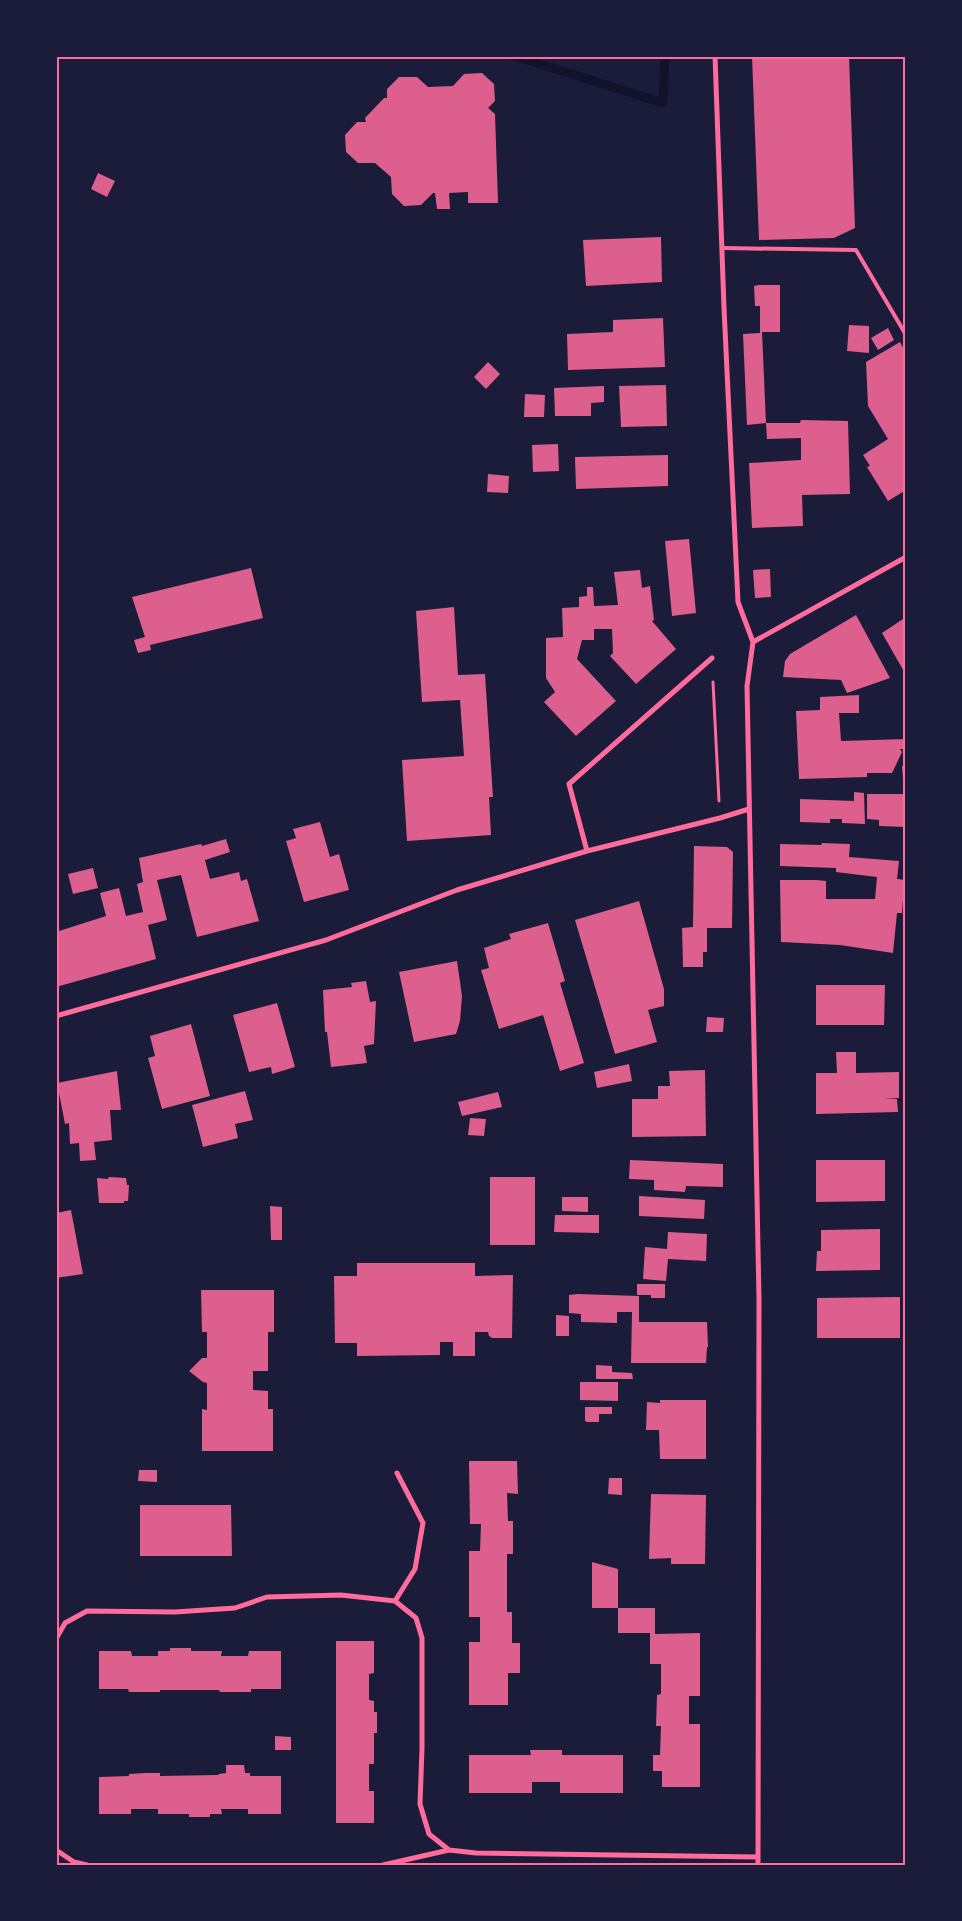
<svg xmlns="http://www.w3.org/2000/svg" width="962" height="1921" viewBox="0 0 962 1921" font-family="'Public Sans',sans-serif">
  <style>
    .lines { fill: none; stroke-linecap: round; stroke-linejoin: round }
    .stream { stroke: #12122b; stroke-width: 9 }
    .building { fill: #dd5f8e }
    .path { stroke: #ff6b9d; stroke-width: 3 }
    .service { stroke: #ff6b9d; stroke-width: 4 }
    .minor { stroke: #ff6b9d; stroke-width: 5 }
    .neatline { fill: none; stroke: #ff6b9d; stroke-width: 2 }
  </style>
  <rect width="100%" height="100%" fill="#1b1b3a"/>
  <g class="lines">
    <path class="stream" d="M515 56 663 103 665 56"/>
  </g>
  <path class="building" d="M752 56H849L855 228 834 238 759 240Z
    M482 73 494 84 495 101 488 108 495 114 498 203H468V192L449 193 450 209H437L435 193H433L421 205 404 206 392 194 391 177 375 163H358L346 152 345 135 357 122H366L365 118 384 98H387V89L399 77H417L428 87 453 86 464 74Z
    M98 173 115 181 107 197 91 189Z
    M661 237 662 282 586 286 583 240Z
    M759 285H780V332H762L766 423 747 425 743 334 760 333V306H755L754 286Z
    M663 318 665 367 568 370 567 334 613 332V320Z
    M849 325 869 326V353L847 351Z
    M888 328 894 340 878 350 871 338Z
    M900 342 906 353V490L888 501 867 467 870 466 863 455 888 439 868 406 866 362Z
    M488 362 500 374 486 389 474 377Z
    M666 385 667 426 621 427 619 386Z
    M604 386V402L591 403V416H555L554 388Z
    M525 394 545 395 544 417H524Z
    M801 420 848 421 850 494 802 495 803 526 752 528 749 463 801 460V438L767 439 766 423H800Z
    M558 444 559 471 533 472 532 445Z
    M668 455V486L576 489 575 457Z
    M488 474 509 476 508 493 487 492Z
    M689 539 696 613 672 616 665 541Z
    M251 568 263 618 150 645 151 650 138 653 134 640 145 637 132 597Z
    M770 569 771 597 755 598 753 570Z
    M640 570 642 588 650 586 654 620 652 621 676 649 636 684 610 656 613 653 612 629H594V640H582L577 659 616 701 576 736 544 702 555 692 546 678V638L563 637 562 608 579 607V597L587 596V587H593L594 606 618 605 614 572Z
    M454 607 458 675 485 674 493 797H489L491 835 407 841 402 760 464 756 460 700 422 702 416 611Z
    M856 615 890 678 847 693 841 680 783 677 785 661 790 654Z
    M906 617V675L882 633Z
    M859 695V713H839L841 741 906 739V749H900L902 752 892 773H867V777L799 779 796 711 820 710V697Z
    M902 766H906V790H904Z
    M854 792 864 793 865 824 842 823V819H830V823L800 822V799L854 801Z
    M867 794H906V827L879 826V820L867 819Z
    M320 822 330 857 339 854 349 890 304 902 286 841 296 838 293 829Z
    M226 839 230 852 205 860 210 879 239 872 241 881 247 879 259 921 197 937 181 875 157 880 167 920 148 925 156 959 56 987V932L106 916 100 893 119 888 126 916 143 912 137 884 143 882 139 858 201 844 202 846Z
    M822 843 850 844 849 857 899 861 897 879 906 880V899H903L902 913H897L893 953 840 945 781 942 780 880H816L826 881V899H875L877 877 836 872V868L780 866V844L821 845Z
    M694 846 727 847 733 852 732 928H707V952H703V967H683L682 928 693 927Z
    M93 868 98 888 73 894 68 874Z
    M639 901 664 989V1006L648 1010 657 1042 615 1054 575 920Z
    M548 923 565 981 560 983 584 1063 560 1071 543 1015 499 1029 481 970 489 968 484 948 511 939 509 934Z
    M457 961 462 996 460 1021 456 1034 414 1042 399 972Z
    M366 981 370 1002 376 1001 374 1044 364 1046 367 1063 331 1067 327 1032H325L323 990 352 987 351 983Z
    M816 985H885L884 1025H816Z
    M277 1003 295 1067 272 1074 271 1067 249 1072 233 1015Z
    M707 1017 724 1018 723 1032H706Z
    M191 1024 210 1096 162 1109 148 1058 155 1056 150 1036Z
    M836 1052H856V1073L899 1072V1098L884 1099H897L898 1112 816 1114V1073H837Z
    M629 1064 632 1081 597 1088 594 1072Z
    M705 1070 706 1136 632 1137V1099H658V1086H670L669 1071Z
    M117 1071 121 1110H110L112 1140 94 1142 96 1160 80 1161 79 1143 70 1144 69 1123 65 1124 57 1083Z
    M245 1091 253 1120 235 1124 238 1138 203 1147 192 1105Z
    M498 1092 502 1107 462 1116 458 1102Z
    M470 1118 486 1119 484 1136 468 1135Z
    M630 1160 723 1164V1187L686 1186 685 1192 654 1190V1180L629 1179Z
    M816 1160H885V1201L816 1202Z
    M109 1177 126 1178 127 1185H129L128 1201H124V1203H99L97 1178 108 1179Z
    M490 1177H535V1245H490Z
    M639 1196 705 1200 704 1219 639 1216Z
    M562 1197H588V1212L562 1211Z
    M270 1206 282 1207V1240H271Z
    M71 1210 83 1274 56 1278V1213Z
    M555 1215H599V1233L554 1232Z
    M880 1229V1270L816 1271 817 1251H821V1230Z
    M668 1232 707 1234 706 1261 668 1259 666 1281 643 1279 645 1247 667 1249Z
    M357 1263H475V1276L513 1275 512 1338H492L489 1336 488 1332H475V1356H453V1342H440V1355L357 1356V1343H335L334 1276H357Z
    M637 1284H665V1298H651V1295H637Z
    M201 1290H274V1332H268V1371H253V1390L268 1391V1409H273V1451H202V1409L207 1410V1383L203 1382 189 1371 202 1358H207V1332H202Z
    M578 1294 639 1296V1322H707L708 1347H707L706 1363H631L632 1312H617V1323L581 1322V1314L569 1313V1295Z
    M900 1297V1338H817V1298Z
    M556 1315 569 1316V1336H556Z
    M596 1365 612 1366V1372L632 1373 633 1379H596Z
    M580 1382H618V1401L580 1400Z
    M660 1400H706V1459H660L659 1430H646L647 1402 660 1403Z
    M585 1407H612V1414H599V1422H587L585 1421Z
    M469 1461H517L518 1494 507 1493 508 1521H513V1554H507V1612H512V1643H520V1673H508V1705H469V1642H480V1617H469V1551H480L481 1524H470Z
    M139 1470H157V1482L138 1481Z
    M609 1478H622V1495L608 1494Z
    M651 1494 706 1495 705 1564H671V1558L649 1559Z
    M140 1505H231L232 1556H140Z
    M592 1562 618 1569V1608H592Z
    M618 1608H655V1634L700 1633V1696H689V1724H700V1787H662V1771H653V1755H660L661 1726H656L657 1695 661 1694V1664H650V1633H618Z
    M336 1641H374V1673L369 1674V1700L374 1701V1712H377V1733H374V1764H369V1791H374V1823H336Z
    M170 1648H191V1651H222L221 1656H248L249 1651H281V1689H251V1692H220L219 1690H160V1692H129L128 1689H99V1651H131L132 1656H158V1651H170Z
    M275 1736 291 1737V1750H275Z
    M530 1750H562V1755H623V1793H560V1782H532V1793H469V1755H531Z
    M226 1765H244L245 1773H250V1776H281V1814H248V1809H221L222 1814H210V1817H189V1814H158V1809H131V1814H99V1777L129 1776V1774L145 1773H160V1776L218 1775 219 1774 226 1773Z"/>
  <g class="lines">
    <path class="path" d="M713 682 719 801"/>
    <path class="service" d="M722 248 856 250 906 335"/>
    <path class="minor" d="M715 56 724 308 738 602 753 642 747 686 759 1299 758 1865
      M753 642 906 557
      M587 851 569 784 712 658
      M56 1016 326 940 457 890 587 851 720 818 749 809
      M395 1601 415 1569 423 1523 397 1473
      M56 1639 65 1623 87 1611 175 1612 235 1608 267 1597 341 1595 395 1601 416 1618 422 1638V1748L420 1804 429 1834 449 1850
      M56 1850 74 1862 87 1865
      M383 1865 449 1850 476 1853 758 1857"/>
  </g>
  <rect width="962" height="1921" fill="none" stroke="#1b1b3a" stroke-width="115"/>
  <rect x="58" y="58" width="846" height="1806" class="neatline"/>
</svg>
